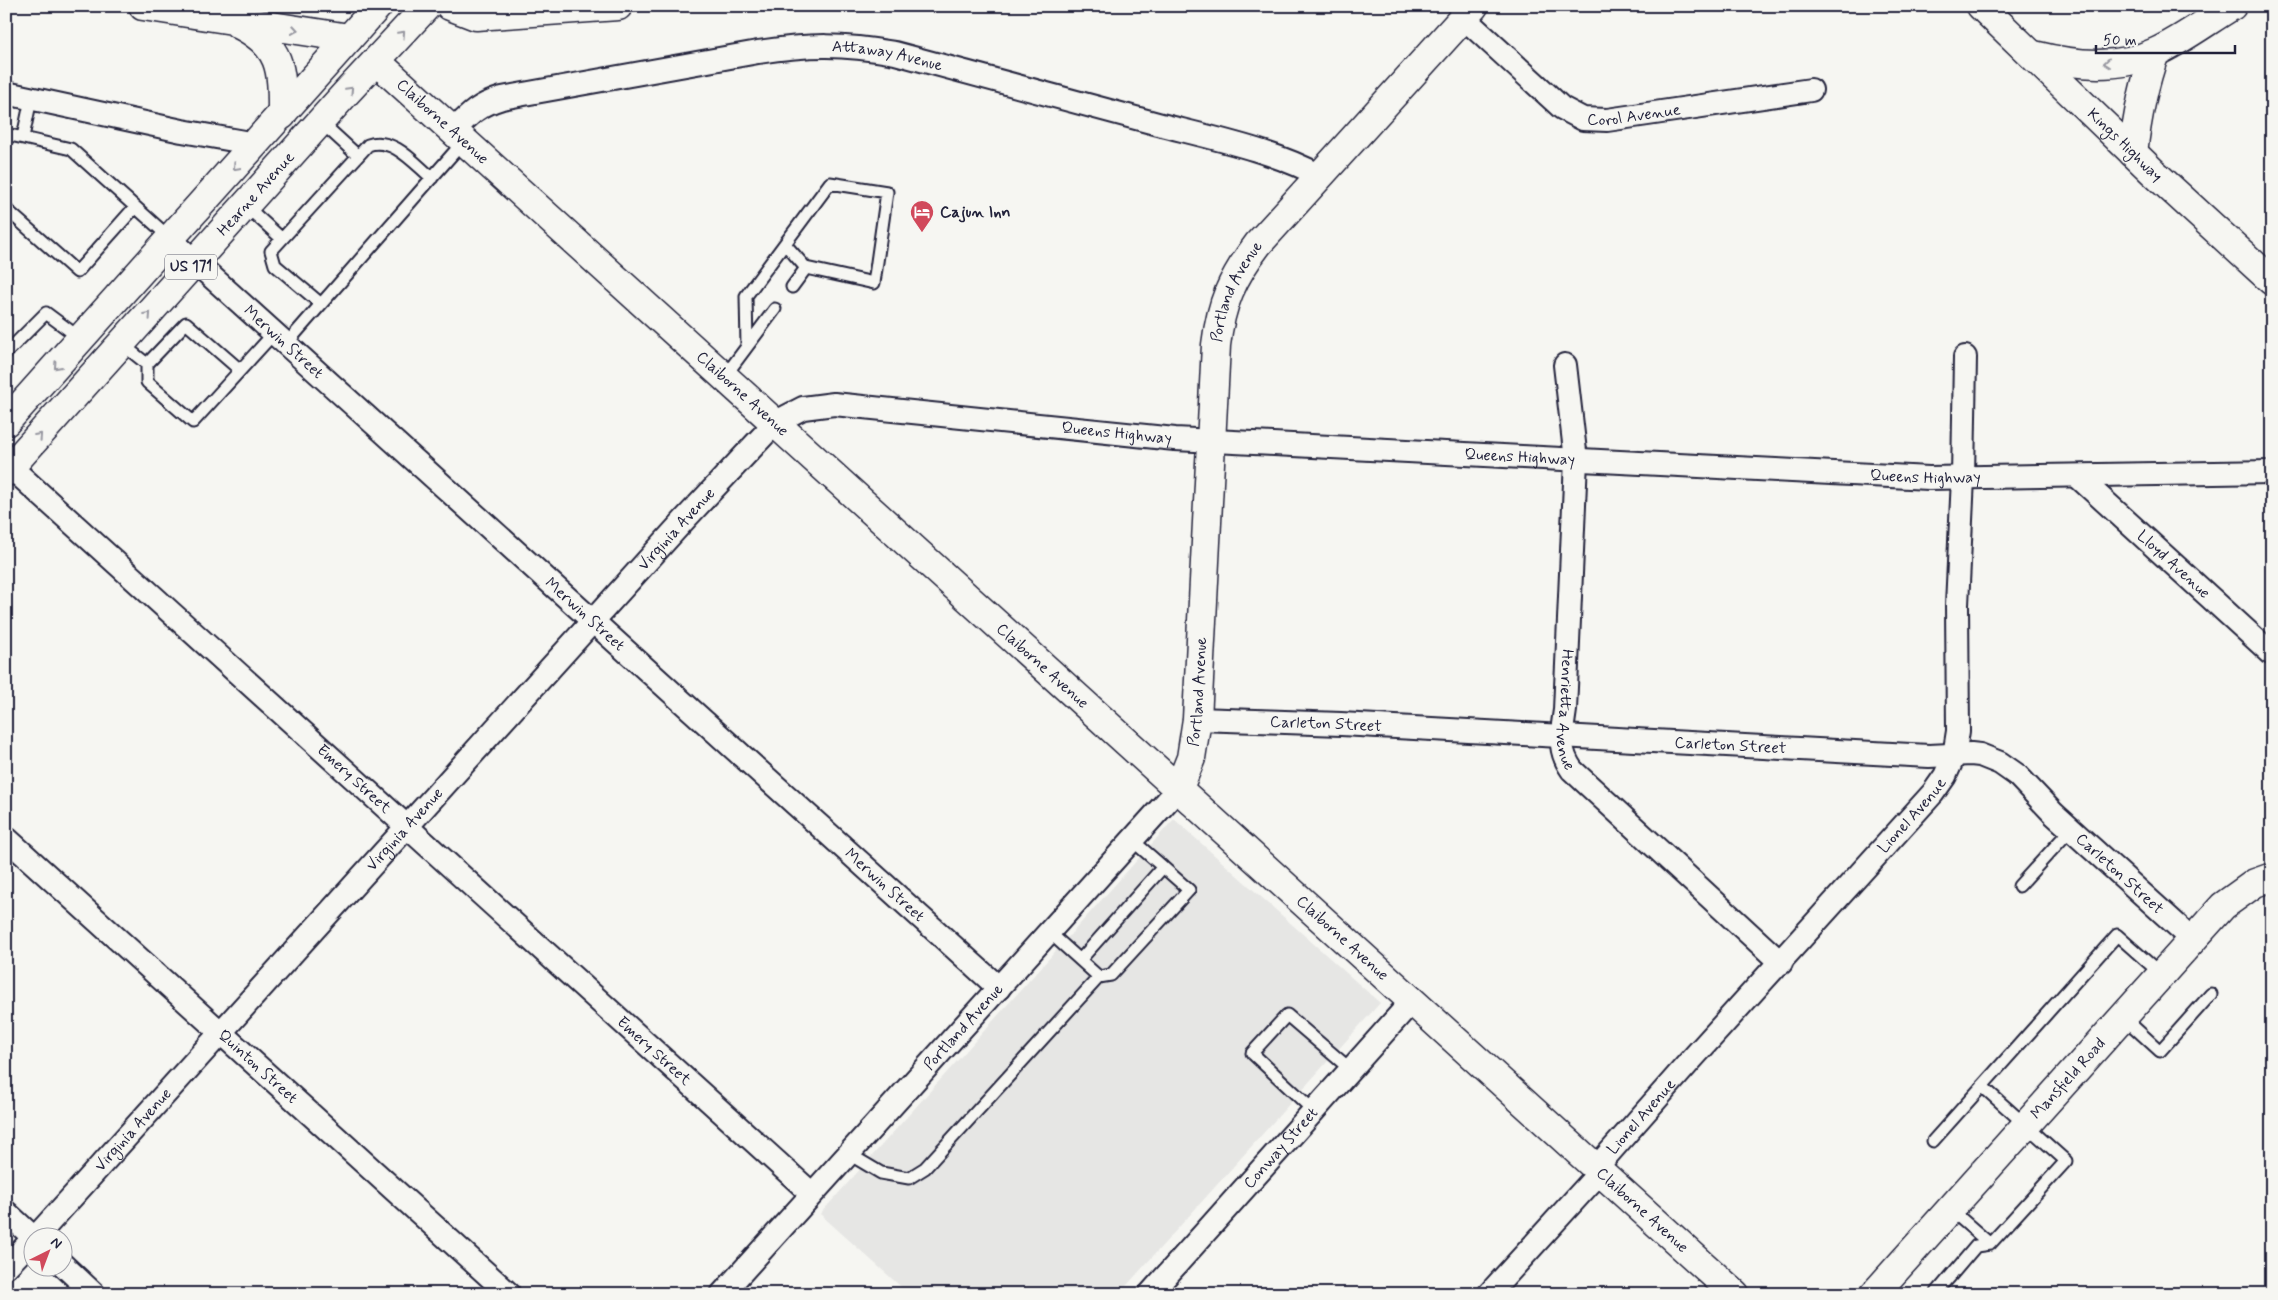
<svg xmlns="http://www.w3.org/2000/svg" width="2278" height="1300" viewBox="0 0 2278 1300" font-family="Mynerve,sans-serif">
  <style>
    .built { fill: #e6e6e4 }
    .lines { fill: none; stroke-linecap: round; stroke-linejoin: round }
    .service-casing { stroke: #22223b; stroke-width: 15 }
    .minor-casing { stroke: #22223b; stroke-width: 26 }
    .tertiary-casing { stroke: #22223b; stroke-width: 31 }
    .secondary-casing { stroke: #22223b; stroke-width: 31 }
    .primary-casing { stroke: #22223b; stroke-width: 31 }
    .motorway-casing { stroke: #22223b; stroke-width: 31 }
    .service { stroke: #f6f6f2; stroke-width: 11 }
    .minor { stroke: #f6f6f2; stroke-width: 22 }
    .tertiary { stroke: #f6f6f2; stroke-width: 28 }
    .secondary { stroke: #f6f6f2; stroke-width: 28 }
    .primary { stroke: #f6f6f2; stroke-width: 28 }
    .motorway { stroke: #f6f6f2; stroke-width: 28 }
    .oneway { stroke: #9797a0 }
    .labels { text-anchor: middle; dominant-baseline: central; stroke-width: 4.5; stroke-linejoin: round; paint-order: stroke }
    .shield { fill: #f6f6f2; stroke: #626272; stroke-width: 1 }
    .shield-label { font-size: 15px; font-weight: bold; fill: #22223b }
    .street-label { font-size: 16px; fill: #22223b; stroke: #f6f6f2 }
    .poi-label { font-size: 16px; font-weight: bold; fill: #22223b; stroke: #f6f6f2; text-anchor: start }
  </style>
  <rect width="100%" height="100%" fill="#f6f6f2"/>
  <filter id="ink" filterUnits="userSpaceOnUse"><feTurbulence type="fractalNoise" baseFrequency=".02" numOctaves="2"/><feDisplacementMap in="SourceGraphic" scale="10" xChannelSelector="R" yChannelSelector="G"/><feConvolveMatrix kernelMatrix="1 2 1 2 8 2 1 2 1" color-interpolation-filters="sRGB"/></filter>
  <g filter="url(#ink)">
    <path class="built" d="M1174 819 1380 1003 1119 1294H909L820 1214Z"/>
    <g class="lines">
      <g class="service-casing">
        <path id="service" d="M321 122 358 156
          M6 134 71 149 170 238
          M23 137 31 99
          M246 206 282 239
          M6 209 77 272 135 207
          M785 244 806 268
          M321 304 275 265 271 251 368 145C393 136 415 164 432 178
          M287 343 464 141
          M122 344 147 364
          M747 346 746 296 830 183 887 192 874 283 806 268 792 287
          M6 353 46 313 81 339
          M240 370 186 323 147 364V382L193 422 275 332
          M725 376 775 309
          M2019 886 2071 829
          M1080 960 1163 867 1132 840
          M1099 977 1111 975 1189 890 1163 867
          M2123 1017 2160 1051 2211 994
          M1314 1111 1252 1053 1287 1015 1350 1069
          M1933 1141 2117 935 2161 974
          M849 1154 881 1173 909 1178 925 1168 1099 977 1049 932
          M1951 1210 1990 1244
          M1937 1292 1976 1246 1990 1244 2066 1161 1982 1086"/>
      </g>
      <g class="minor-casing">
        <g id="minor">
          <path id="s1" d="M1464 18 1562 108 1583 119 1607 120 1811 90"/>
          <path d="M6 93 182 131 256 144"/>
          <path id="s2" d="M454 130C471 113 479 105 502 98L758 52C811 44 842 44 895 53 983 77 1071 100 1158 124 1208 137 1276 151 1320 176"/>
          <path id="s3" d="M171 240 999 988"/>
          <path id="s4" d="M1565 365 1576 460 1565 710C1562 733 1557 749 1572 770L1781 963"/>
          <path id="s5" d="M6 463 812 1194"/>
          <path id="s6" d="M2077 476 2272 654"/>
          <path id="s7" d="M1197 719 1341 724 1929 756 1971 754 1980 755 2000 763 2017 775 2054 814 2192 939"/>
          <path id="s8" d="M6 838 509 1294"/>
          <path id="s9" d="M1595 1169 1691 1060 1933 793 1945 776 1954 756 1958 731 1957 605 1963 478 1965 357"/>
          <path d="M6 1212 34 1238"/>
          <path id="s10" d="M35 1238 686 518 776 422 803 408 834 404 1175 439 1929 478 2272 472"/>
          <path d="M62 1264 94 1294"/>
          <path d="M6 1267 32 1240"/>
          <path id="s11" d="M722 1294 1179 788"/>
          <path id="s12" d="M1150 1294 1412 1001"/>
          <path d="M1489 1294 1600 1172"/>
        </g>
      </g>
      <g class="tertiary-casing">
        <g id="tertiary">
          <path id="s13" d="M376 61 1735 1294"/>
          <path id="s14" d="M1179 788 1191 758 1197 719 1216 345C1221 303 1232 278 1258 244L1474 6"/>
        </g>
      </g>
      <g class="secondary-casing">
        <g id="secondary">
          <path id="s15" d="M1981 6 2153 172 2272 281"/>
          <path d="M2034 55C2073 65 2118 70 2156 52 2182 40 2207 21 2232 6"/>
          <path d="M2133 153C2137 118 2143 86 2155 53"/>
          <path id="s16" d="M1874 1294 2223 906 2255 883 2272 877"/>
        </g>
      </g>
      <g class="primary-casing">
        <g id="primary">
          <path d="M6 422 378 6"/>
          <path id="s17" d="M6 472 346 93 427 6"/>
        </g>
      </g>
      <g class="motorway-casing">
        <path id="motorway" d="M143 6 349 38
          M450 6 476 16 618 6
          M238 24C283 46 282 70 282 115"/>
      </g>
      <use href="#service" class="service"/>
      <use href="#minor" class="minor"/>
      <use href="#tertiary" class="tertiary"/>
      <use href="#secondary" class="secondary"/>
      <use href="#primary" class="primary"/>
      <use href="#motorway" class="motorway"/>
    </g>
    <defs><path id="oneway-chevron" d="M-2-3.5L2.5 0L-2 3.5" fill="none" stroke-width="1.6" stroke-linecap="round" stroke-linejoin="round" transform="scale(1.25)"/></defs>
    <g class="oneway">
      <use href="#oneway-chevron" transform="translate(295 30) rotate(9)"/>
      <use href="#oneway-chevron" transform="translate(402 34) rotate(-47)"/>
      <use href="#oneway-chevron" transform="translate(2107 63) rotate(174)"/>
      <use href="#oneway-chevron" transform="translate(350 90) rotate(-47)"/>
      <use href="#oneway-chevron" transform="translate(236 167) rotate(132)"/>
      <use href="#oneway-chevron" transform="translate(148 315) rotate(-48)"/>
      <use href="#oneway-chevron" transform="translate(57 366) rotate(132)"/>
      <use href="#oneway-chevron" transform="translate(39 436) rotate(-48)"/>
    </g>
  </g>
  <defs>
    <g id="hotel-pin" transform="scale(1.25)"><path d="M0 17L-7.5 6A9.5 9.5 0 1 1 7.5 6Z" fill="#d1495b" stroke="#f6f6f2"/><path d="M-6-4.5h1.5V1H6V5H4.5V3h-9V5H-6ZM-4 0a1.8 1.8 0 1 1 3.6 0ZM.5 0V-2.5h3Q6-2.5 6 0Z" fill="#fff"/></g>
  </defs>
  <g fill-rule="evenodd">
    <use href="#hotel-pin" x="922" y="212"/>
  </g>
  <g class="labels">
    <rect class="shield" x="165" y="254.5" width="52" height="25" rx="4"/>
    <g class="shield-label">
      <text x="191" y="267">US 171</text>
    </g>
    <g class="street-label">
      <text stroke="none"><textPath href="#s2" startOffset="449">Attaway Avenue</textPath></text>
      <text stroke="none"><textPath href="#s1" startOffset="208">Corol Avenue</textPath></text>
      <text stroke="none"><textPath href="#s13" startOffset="90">Claiborne Avenue</textPath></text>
      <text stroke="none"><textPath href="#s15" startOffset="200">Kings Highway</textPath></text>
      <text stroke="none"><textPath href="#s17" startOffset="374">Hearne Avenue</textPath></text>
      <text stroke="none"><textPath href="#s14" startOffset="504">Portland Avenue</textPath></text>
      <text stroke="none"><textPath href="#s3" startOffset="152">Merwin Street</textPath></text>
      <text stroke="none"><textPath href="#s13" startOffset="495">Claiborne Avenue</textPath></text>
      <text stroke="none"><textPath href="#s10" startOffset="1448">Queens Highway</textPath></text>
      <text stroke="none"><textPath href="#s10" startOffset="1852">Queens Highway</textPath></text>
      <text stroke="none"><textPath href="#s10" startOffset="2258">Queens Highway</textPath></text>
      <text stroke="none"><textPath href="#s10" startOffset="956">Virginia Avenue</textPath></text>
      <text stroke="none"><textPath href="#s6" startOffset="131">Lloyd Avenue</textPath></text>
      <text stroke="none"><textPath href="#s3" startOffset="558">Merwin Street</textPath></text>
      <text stroke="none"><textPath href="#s13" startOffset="900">Claiborne Avenue</textPath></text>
      <text stroke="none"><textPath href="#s14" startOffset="99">Portland Avenue</textPath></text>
      <text stroke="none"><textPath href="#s4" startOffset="346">Henrietta Avenue</textPath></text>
      <text stroke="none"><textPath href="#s7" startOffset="129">Carleton Street</textPath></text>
      <text stroke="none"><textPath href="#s7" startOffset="534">Carleton Street</textPath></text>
      <text stroke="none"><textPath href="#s5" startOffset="470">Emery Street</textPath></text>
      <text stroke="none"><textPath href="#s9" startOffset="475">Lionel Avenue</textPath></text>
      <text stroke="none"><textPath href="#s10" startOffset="551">Virginia Avenue</textPath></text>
      <text stroke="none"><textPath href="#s7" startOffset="969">Carleton Street</textPath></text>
      <text stroke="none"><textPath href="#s3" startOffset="962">Merwin Street</textPath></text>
      <text stroke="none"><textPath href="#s13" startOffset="1305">Claiborne Avenue</textPath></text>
      <text stroke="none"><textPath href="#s11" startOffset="360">Portland Avenue</textPath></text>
      <text stroke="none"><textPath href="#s5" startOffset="875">Emery Street</textPath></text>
      <text stroke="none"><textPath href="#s8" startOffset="340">Quinton Street</textPath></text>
      <text stroke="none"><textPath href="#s16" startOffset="290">Mansfield Road</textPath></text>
      <text stroke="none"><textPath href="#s9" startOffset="70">Lionel Avenue</textPath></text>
      <text stroke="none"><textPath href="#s10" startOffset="146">Virginia Avenue</textPath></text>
      <text stroke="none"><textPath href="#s12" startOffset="196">Conway Street</textPath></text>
      <text stroke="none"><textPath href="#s13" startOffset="1710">Claiborne Avenue</textPath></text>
    </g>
    <g class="poi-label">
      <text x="940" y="212">Cajun Inn</text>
    </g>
  </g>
  <rect width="2278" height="1300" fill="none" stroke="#f6f6f2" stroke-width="25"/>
  <rect x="12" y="12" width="2253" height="1275" fill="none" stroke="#22223b" stroke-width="2" filter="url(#ink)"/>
  <g transform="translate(48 1252) rotate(42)"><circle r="24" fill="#f6f6f2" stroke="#a1a1a9"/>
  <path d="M0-4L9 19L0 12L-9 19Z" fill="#d1495b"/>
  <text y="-8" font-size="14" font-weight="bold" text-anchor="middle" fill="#22223b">N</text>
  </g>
  <path d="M2096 45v8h139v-8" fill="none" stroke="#22223b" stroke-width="2.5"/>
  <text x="2103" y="45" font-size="15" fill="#22223b" stroke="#f6f6f2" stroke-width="4" paint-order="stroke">50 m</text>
</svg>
